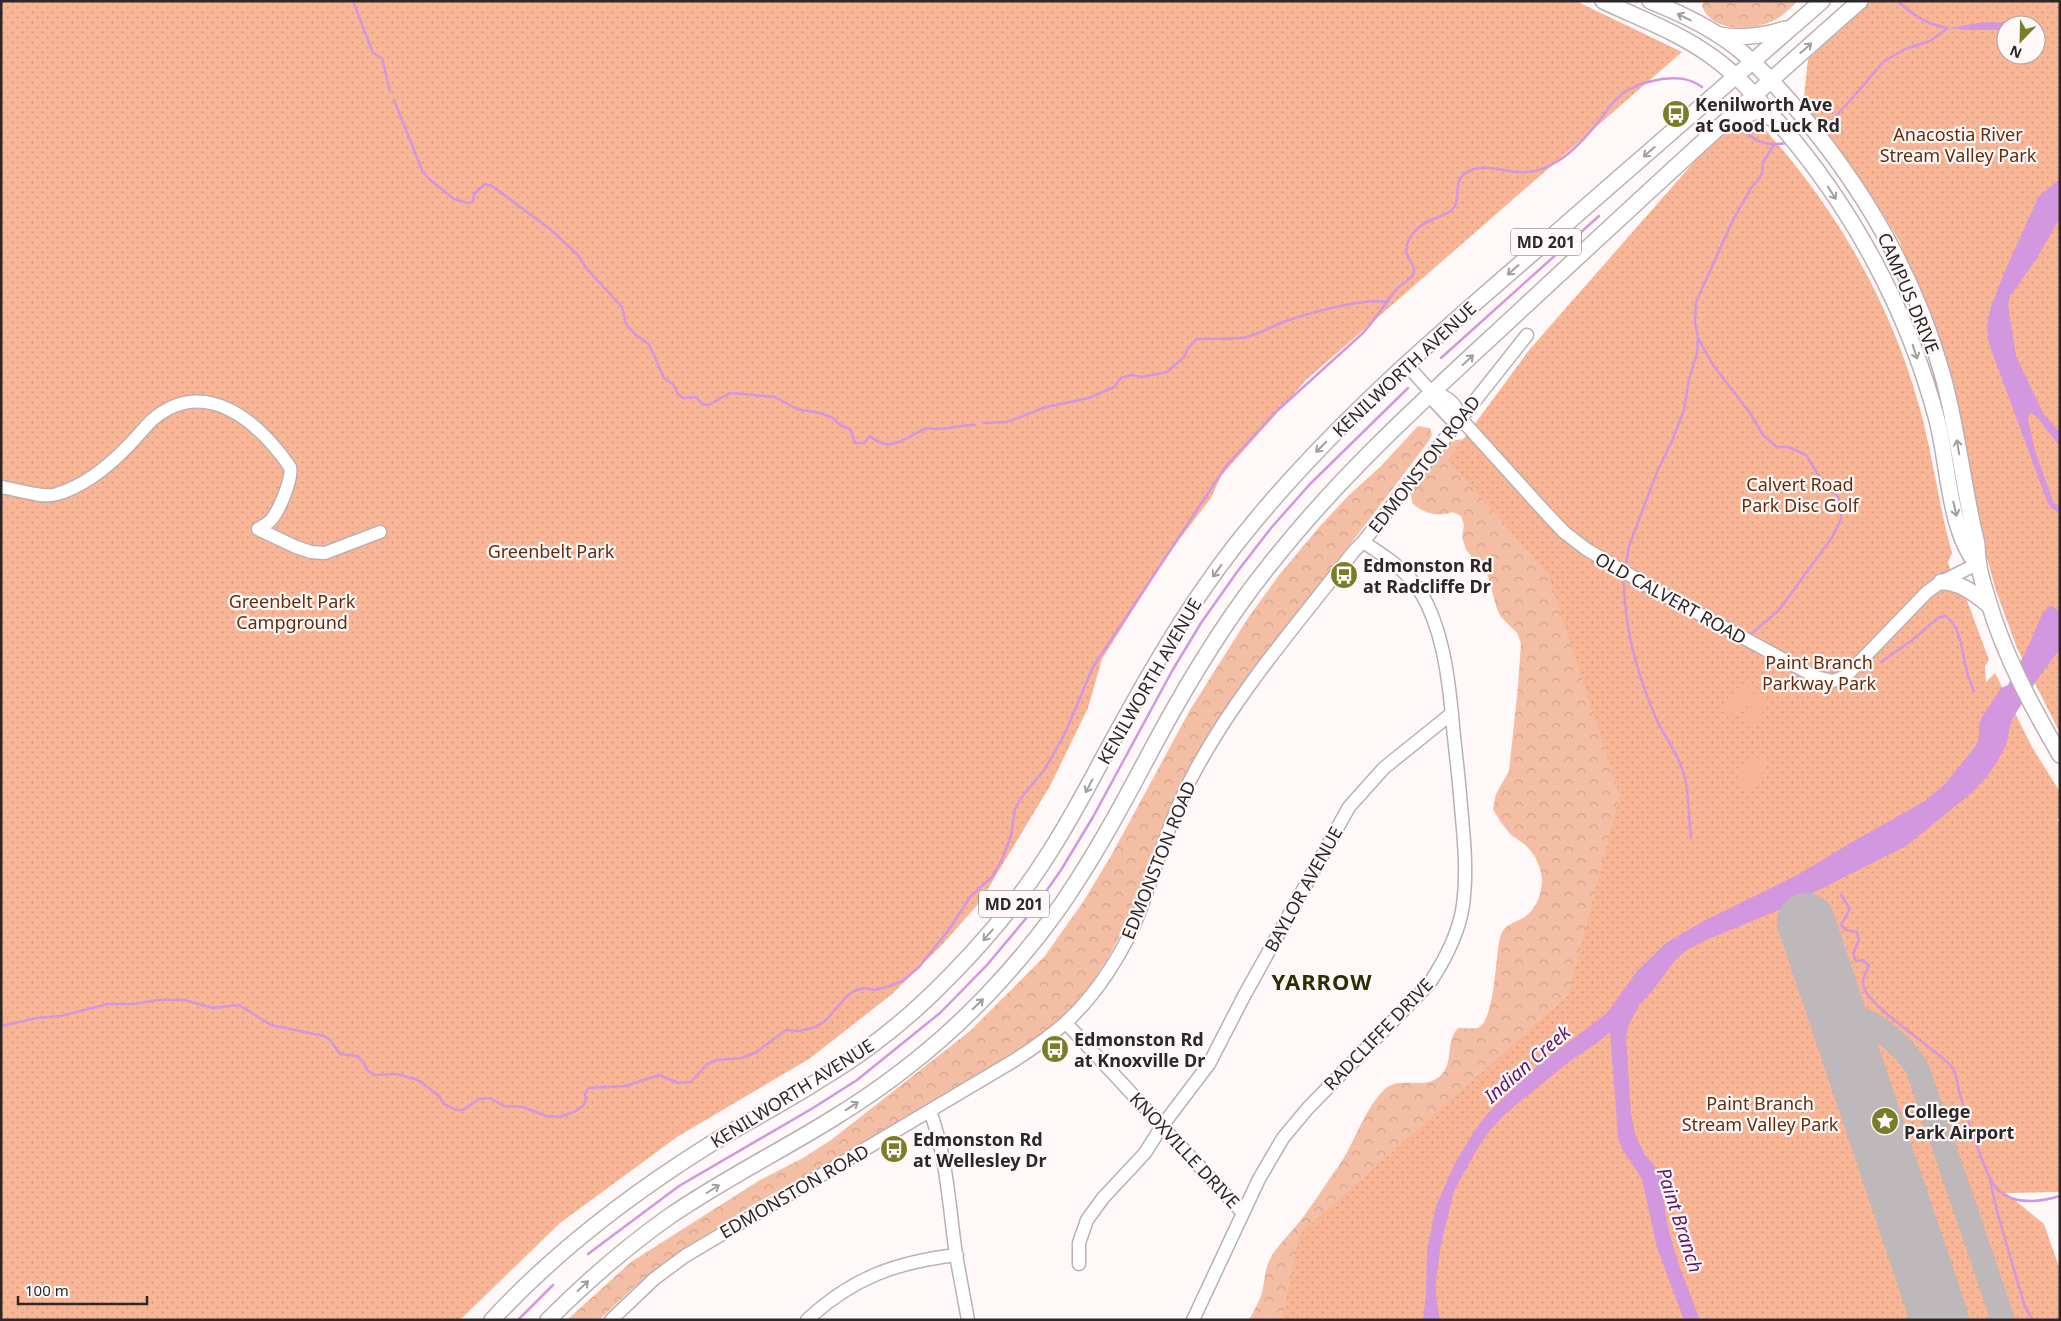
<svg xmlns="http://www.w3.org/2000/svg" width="2061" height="1321" viewBox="0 0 2061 1321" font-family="'Noto Sans',sans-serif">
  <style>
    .forest { fill: url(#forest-crowns) }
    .park { fill: url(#park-dots); fill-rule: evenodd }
    .pitch { fill: #f8b696 }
    .water { fill: #d297df }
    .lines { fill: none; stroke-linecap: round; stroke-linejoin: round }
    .stream { stroke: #d297df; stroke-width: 2.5 }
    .taxiway { stroke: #beb8ba; stroke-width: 24 }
    .runway { stroke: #beb8ba; stroke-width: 58 }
    .minor-casing { stroke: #bbafb2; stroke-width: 15 }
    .major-casing { stroke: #bbafb2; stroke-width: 18 }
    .minor { stroke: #fff; stroke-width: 12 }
    .major { stroke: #fff; stroke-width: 15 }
    .oneway { stroke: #a09e9e }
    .labels { text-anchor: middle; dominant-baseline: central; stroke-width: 4.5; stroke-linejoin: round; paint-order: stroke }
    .shield { fill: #fef8f9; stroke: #6b6667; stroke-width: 1 }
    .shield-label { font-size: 16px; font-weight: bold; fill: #2c2728 }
    .poi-label { font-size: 18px; font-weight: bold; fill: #2c2728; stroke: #fef8f9; text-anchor: start }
    .park-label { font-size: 18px; fill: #632d0d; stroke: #fef8f9 }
    .street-label { font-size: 18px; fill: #2c2728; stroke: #fef8f9 }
    .water-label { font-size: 19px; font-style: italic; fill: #5e166d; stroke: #fef8f9 }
    .district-label { font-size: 22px; font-weight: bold; letter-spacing: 1px; fill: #2c2e04; stroke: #fef8f9 }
  </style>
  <defs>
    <pattern id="forest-crowns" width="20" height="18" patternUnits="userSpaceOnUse" patternTransform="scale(1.25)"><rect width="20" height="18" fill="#f4bea4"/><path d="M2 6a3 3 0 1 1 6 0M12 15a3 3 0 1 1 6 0" fill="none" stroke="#d1a38d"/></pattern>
    <pattern id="park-dots" width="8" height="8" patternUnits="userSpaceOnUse" patternTransform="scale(1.25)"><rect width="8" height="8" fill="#f8b696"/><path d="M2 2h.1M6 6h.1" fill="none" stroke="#d59c81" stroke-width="1.8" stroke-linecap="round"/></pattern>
  </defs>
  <rect width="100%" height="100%" fill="#fef8f9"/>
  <path class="forest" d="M1704 1H1798C1791 7 1785 14 1777 19 1756 31 1712 34 1702 6Z
    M1418 426 1430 428 1432 435 1429 441 1244 684 1210 732 1187 771 1163 824 1130 917 1108 958 1086 992 1067 1015 1048 1030 987 1071 831 1162 751 1206 682 1251 633 1288 599 1320H567L631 1262 760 1180 803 1158 831 1140 970 1031 1044 957 1083 902 1112 854 1190 710 1248 618 1279 575 1321 525 1349 495 1381 466Z
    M1464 439 1677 763 1421 1320H1249C1253 1312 1258 1304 1261 1296 1265 1284 1264 1270 1270 1259 1277 1246 1287 1237 1296 1226 1312 1207 1325 1184 1340 1164 1356 1140 1364 1109 1385 1089 1401 1075 1426 1092 1442 1074 1454 1060 1445 1042 1458 1028 1463 1028 1471 1029 1477 1028 1496 1023 1495 950 1501 934 1504 926 1513 923 1519 920 1535 913 1542 896 1542 879 1541 869 1536 855 1528 848 1523 842 1516 839 1510 834 1503 826 1498 818 1493 809L1496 794 1509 771 1518 686 1521 643 1517 633 1501 617 1497 609 1487 573 1466 550 1462 537 1464 525 1461 516 1453 512C1437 517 1424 514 1412 503L1411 493 1414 487 1420 481 1449 443 1456 440Z"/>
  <path class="park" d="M1 1H1576L1682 52 1306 380 1221 476 1211 498 1169 553 1102 659 1088 708 1050 786 980 902 941 946 891 995 809 1059 677 1137 560 1223 460 1320H1Z
    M1870 1H2060V733L2017 648 1996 591 1913 283 1900 242 1883 214 1859 177 1803 106 1808 59ZM2006 25H2036V55H2006Z
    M1750 113C1830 198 1889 296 1920 409 1933 457 1939 506 1952 553L1948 562 1957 592 1965 595 1989 660 1985 666 1986 682 1995 673 2032 747 2060 792V817L2057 820 2060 823V1192L2006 1193 2044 1224 2060 1270V1320H1282L1299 1238 1303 1231 1568 996 1620 796 1548 574 1448 460 1530 349 1736 114Z"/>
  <path class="pitch" d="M1742 683 1754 691 1737 716 1725 708Z
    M1758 693 1770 701 1752 727 1741 719Z
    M1753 755 1768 765 1749 794 1734 784Z"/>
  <path class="water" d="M1994 22 2018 25H2006V31C1987 28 1971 32 1950 28L1978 23Z
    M2060 179V218L2035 261 2010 296 2008 305 2016 356 2043 413 2060 433V447L2037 417 2031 413 2029 414 2028 420 2035 451 2052 498 2054 503 2060 506V513L2051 508 2047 501 1989 344 1987 326 1990 310 2004 273 2039 196Z
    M2052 606 2057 610 2060 608V649L2038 678 2011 721 2006 745 1997 762 1985 779 1969 795 1906 846 1781 909 1706 940 1687 950 1676 959 1653 990 1639 1005 1628 1026 1626 1038 1631 1114 1636 1137 1645 1155 1664 1177 1667 1185C1654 1209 1690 1293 1700 1320H1684L1657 1248 1642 1179 1622 1149 1618 1137 1610 1032 1597 1043 1570 1061 1506 1113 1491 1129 1477 1149 1454 1191 1441 1244 1436 1280V1297L1440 1320H1423L1426 1294 1427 1251 1436 1206 1455 1163 1475 1130 1487 1114 1537 1066 1607 1013 1637 971 1666 943 1700 923 1799 874 1847 845 1925 801 1946 783 1975 747 1979 738V724L1982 717 2001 688 2008 685 2028 647 2042 614 2048 607Z"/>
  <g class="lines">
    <path class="stream" d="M353 1 373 53 382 58 390 91
      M1898 1C1912 15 1928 25 1948 28
      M394 100 422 170 428 178 454 199 467 203 473 202 474 194 485 184 492 186 550 229 578 255 587 269 622 307 626 324 636 335 649 344 664 378 673 384 678 394 683 398 696 397 702 404 709 405 730 393 775 397 797 409 820 413 833 418 840 425 850 429 855 443H864L870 436C892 455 906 436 927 428 943 432 959 424 975 425
      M1739 126C1754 141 1764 147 1786 143
      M1826 127 1863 86 1883 62 1905 49 1930 41 1948 28
      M1698 338 1713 365 1750 413 1763 435 1777 447H1788L1806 455 1819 476 1838 497 1841 504V519L1833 536 1779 610 1750 635
      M1441 358 1599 216
      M983 423 1007 422 1046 407 1089 398 1114 387 1121 378 1131 375 1142 377 1167 372 1184 357 1188 348 1197 339C1212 338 1232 340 1247 337 1259 334 1271 327 1283 322 1309 313 1361 298 1388 302
      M1626 564 1629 546 1657 472 1672 441 1684 410 1689 379 1697 353 1698 337 1695 322 1696 302 1733 220 1751 188 1759 179 1762 173 1763 162 1774 145
      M1624 584C1625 630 1637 674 1655 716 1664 737 1680 756 1685 778 1689 794 1689 821 1691 838
      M1881 662 1911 641 1938 618 1945 616C1961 625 1962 653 1966 668 1968 676 1971 684 1974 691
      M1841 895 1850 909 1841 925 1846 930 1857 932 1859 940C1856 948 1851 953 1856 961L1863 960 1869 966C1867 972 1862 976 1863 984 1865 1005 1934 1047 1951 1066 1957 1073 1957 1083 1959 1091 1965 1112 1985 1177 1998 1190 2015 1206 2040 1202 2060 1196
      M1 1026 37 1018 61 1016 108 1004H134L157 1000H184L213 1008 239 1005 271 1025 324 1036 330 1040 340 1054 357 1056 364 1063 367 1070 374 1075 397 1074 418 1080 439 1096 444 1104 456 1110H463L479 1099 490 1098 504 1106 523 1107 546 1116 559 1117 574 1112 583 1106 586 1100 585 1094 588 1088 625 1086 659 1075 678 1083 691 1082 707 1064 717 1060 742 1058 755 1053 786 1030 800 1031 815 1027 825 1021 847 996 854 991 864 988 875 990 890 986 904 980 919 967 948 931 970 897 993 876 1003 857 1011 836 1015 809 1021 798 1044 770 1053 755 1066 731 1093 667 1226 466 1278 410 1363 333C1375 320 1384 305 1395 291 1399 285 1412 279 1414 273 1416 260 1399 257 1410 238 1422 216 1448 219 1455 206 1460 195 1454 182 1464 174 1482 160 1506 174 1527 172 1537 172 1550 166 1558 161 1574 151 1588 135 1599 121 1608 109 1616 96 1630 89 1640 83 1651 81 1662 79 1678 77 1689 78 1702 87
      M1990 1181 1998 1215 2025 1307 2033 1320
      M588 1254 679 1186 813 1108 857 1080 940 1013 987 965 1033 910 1061 870 1093 817 1172 671 1201 623 1237 572 1271 528 1310 484 1408 388
      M518 1320 553 1285"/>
    <path class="taxiway" d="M1848 1049 1845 1038 1846 1026 1853 1019C1870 1014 1908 1053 1917 1067L2003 1320"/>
    <path class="runway" d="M1806 922 1940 1320"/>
    <g class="minor-casing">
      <path id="minor" d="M1407 365 1432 393 1434 401 1451 419 1460 418
        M1432 393C1447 396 1456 402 1460 418L1546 513 1564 532 1586 549 1655 590 1816 677 1833 681 1846 676 1927 592 1941 582 1977 564
        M1 487C16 489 44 499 57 494 84 486 110 465 129 445 137 437 144 428 152 420 205 375 258 421 290 467 293 478 279 511 271 520 268 524 262 526 258 529L296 547 311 552 325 553 380 532
        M1066 1023 1242 1212
        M930 1111C947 1157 949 1206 956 1255 960 1277 964 1298 968 1320
        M1079 1264V1243L1087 1220 1103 1198 1145 1153 1162 1126 1209 1064 1244 996 1349 807 1384 768 1451 714
        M611 1320 654 1279 685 1256 1015 1060C1032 1049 1049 1037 1064 1024 1096 996 1126 949 1141 908 1158 862 1171 815 1195 771 1238 691 1299 622 1354 551L1363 542 1527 335
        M807 1320C852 1278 896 1262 957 1255
        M1193 1320 1259 1179 1283 1138 1308 1108 1429 984C1445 960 1459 934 1463 905 1468 868 1463 831 1460 795 1458 768 1454 742 1452 715 1448 674 1442 627 1420 591 1405 569 1385 556 1363 542"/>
    </g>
    <g class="major-casing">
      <path id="major" d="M1603 1C1639 18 1678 32 1711 56 1737 74 1757 98 1778 122 1852 207 1908 310 1937 420 1948 461 1949 532 1977 564
        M1650 1C1680 13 1712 28 1737 48 1760 67 1780 90 1800 113 1864 189 1915 277 1942 373 1958 429 1963 488 1977 544 1977 565 1982 580 1988 600 2004 655 2031 705 2060 755
        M1720 35C1743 39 1763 36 1785 29
        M1729 120 1757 111 1773 119
        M1941 582C1961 582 1975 594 1990 606
        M492 1320C555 1252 628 1196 706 1147 744 1123 784 1103 821 1079 870 1050 915 1013 954 972 990 935 1022 896 1049 853 1075 813 1096 770 1119 729 1159 656 1201 585 1254 522 1339 419 1441 332 1542 245 1635 164 1728 82 1822 1
        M548 1320C586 1282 626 1247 670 1216 722 1180 779 1152 832 1119 888 1085 942 1042 987 995 1019 961 1050 924 1075 884 1106 837 1132 786 1159 736 1192 675 1228 616 1272 562 1346 468 1437 388 1524 307 1635 204 1746 101 1860 1"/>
    </g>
    <use href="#minor" class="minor"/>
    <use href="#major" class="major"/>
  </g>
  <defs><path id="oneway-shaft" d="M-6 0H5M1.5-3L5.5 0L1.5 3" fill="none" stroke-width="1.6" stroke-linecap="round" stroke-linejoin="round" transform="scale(1.25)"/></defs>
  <g class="oneway">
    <use href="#oneway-shaft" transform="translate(1684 17) rotate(-154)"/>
    <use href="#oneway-shaft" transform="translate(1806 48) rotate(-41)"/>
    <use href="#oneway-shaft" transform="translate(1649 152) rotate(139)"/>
    <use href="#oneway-shaft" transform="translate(1832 193) rotate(57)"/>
    <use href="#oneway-shaft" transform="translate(1513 270) rotate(139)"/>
    <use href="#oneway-shaft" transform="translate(1915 352) rotate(72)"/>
    <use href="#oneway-shaft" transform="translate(1468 360) rotate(-43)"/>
    <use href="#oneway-shaft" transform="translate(1321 447) rotate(135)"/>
    <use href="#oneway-shaft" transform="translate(1958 447) rotate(-100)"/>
    <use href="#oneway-shaft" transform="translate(1955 509) rotate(77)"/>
    <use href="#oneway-shaft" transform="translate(1217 571) rotate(126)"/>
    <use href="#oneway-shaft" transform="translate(1089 786) rotate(118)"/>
    <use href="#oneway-shaft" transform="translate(988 935) rotate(131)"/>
    <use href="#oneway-shaft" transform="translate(978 1004) rotate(-44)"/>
    <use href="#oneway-shaft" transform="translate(852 1106) rotate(-33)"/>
    <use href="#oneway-shaft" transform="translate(713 1189) rotate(-32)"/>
    <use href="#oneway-shaft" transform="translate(583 1286) rotate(-43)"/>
  </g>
  <defs>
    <g id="bus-disc" transform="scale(1.4375)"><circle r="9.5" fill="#797d27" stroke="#fef8f9"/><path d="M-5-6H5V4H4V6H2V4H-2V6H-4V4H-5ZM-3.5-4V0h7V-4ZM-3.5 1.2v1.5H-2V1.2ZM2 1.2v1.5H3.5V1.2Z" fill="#fff"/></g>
    <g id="sight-disc" transform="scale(1.4375)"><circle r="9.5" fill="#797d27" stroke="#fef8f9"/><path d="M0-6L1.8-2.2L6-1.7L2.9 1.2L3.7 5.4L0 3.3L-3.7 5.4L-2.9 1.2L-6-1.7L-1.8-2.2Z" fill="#fff"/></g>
  </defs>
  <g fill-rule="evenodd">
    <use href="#bus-disc" x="1676" y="114"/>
    <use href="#bus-disc" x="1344" y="575"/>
    <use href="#bus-disc" x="1055" y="1049"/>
    <use href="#sight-disc" x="1885" y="1121"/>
    <use href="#bus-disc" x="894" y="1149"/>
  </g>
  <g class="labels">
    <g class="shield">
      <rect x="1511" y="228.5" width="70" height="27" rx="4"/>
      <rect x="979" y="890.5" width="70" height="27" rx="4"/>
    </g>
    <g class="shield-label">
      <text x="1546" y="242">MD 201</text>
      <text x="1014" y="904">MD 201</text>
    </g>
    <g class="poi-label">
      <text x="1695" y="104">Kenilworth Ave<tspan x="1695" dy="21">at Good Luck Rd</tspan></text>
      <text x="1363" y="565">Edmonston Rd<tspan x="1363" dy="21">at Radcliffe Dr</tspan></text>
      <text x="1074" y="1039">Edmonston Rd<tspan x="1074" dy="21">at Knoxville Dr</tspan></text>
      <text x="1904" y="1111">College<tspan x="1904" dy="21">Park Airport</tspan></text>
      <text x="913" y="1139">Edmonston Rd<tspan x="913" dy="21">at Wellesley Dr</tspan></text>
    </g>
    <g class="park-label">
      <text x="1958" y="134">Anacostia River<tspan x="1958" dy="21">Stream Valley Park</tspan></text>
      <text x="1800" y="484">Calvert Road<tspan x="1800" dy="21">Park Disc Golf</tspan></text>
      <text x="551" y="551">Greenbelt Park</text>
      <text x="292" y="601">Greenbelt Park<tspan x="292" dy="21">Campground</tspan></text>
      <text x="1819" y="662">Paint Branch<tspan x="1819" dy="21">Parkway Park</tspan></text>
      <text x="1760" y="1103">Paint Branch<tspan x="1760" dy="21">Stream Valley Park</tspan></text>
    </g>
    <g class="street-label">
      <text transform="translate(1909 293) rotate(67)">CAMPUS DRIVE</text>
      <text transform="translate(1404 369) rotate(-43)">KENILWORTH AVENUE</text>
      <text transform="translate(1424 464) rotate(-52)">EDMONSTON ROAD</text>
      <text transform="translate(1671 598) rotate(29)">OLD CALVERT ROAD</text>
      <text transform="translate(1149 681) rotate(-60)">KENILWORTH AVENUE</text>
      <text transform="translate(1158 860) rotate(-68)">EDMONSTON ROAD</text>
      <text transform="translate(1303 889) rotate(-61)">BAYLOR AVENUE</text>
      <text transform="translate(1378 1034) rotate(-46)">RADCLIFFE DRIVE</text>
      <text transform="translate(792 1093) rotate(-32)">KENILWORTH AVENUE</text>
      <text transform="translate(1185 1150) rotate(47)">KNOXVILLE DRIVE</text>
      <text transform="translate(794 1191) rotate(-30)">EDMONSTON ROAD</text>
    </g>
    <g class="water-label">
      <text transform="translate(1527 1064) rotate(-41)">Indian Creek</text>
      <text transform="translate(1680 1220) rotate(72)">Paint Branch</text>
    </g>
    <g class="district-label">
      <text x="1322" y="981">YARROW</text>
    </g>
  </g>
  <rect width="2061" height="1321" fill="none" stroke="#2c2728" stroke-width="5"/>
  <g transform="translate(2021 40) rotate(203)"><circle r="24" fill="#fef8f9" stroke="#aaa4a5"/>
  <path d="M0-4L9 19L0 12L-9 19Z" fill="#797d27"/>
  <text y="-8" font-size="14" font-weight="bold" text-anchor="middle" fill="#2c2728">N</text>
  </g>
  <path d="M18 1296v8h129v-8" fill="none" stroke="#2c2728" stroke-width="2.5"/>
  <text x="25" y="1296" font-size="15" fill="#2c2728" stroke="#fef8f9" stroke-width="4" paint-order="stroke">100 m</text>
</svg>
